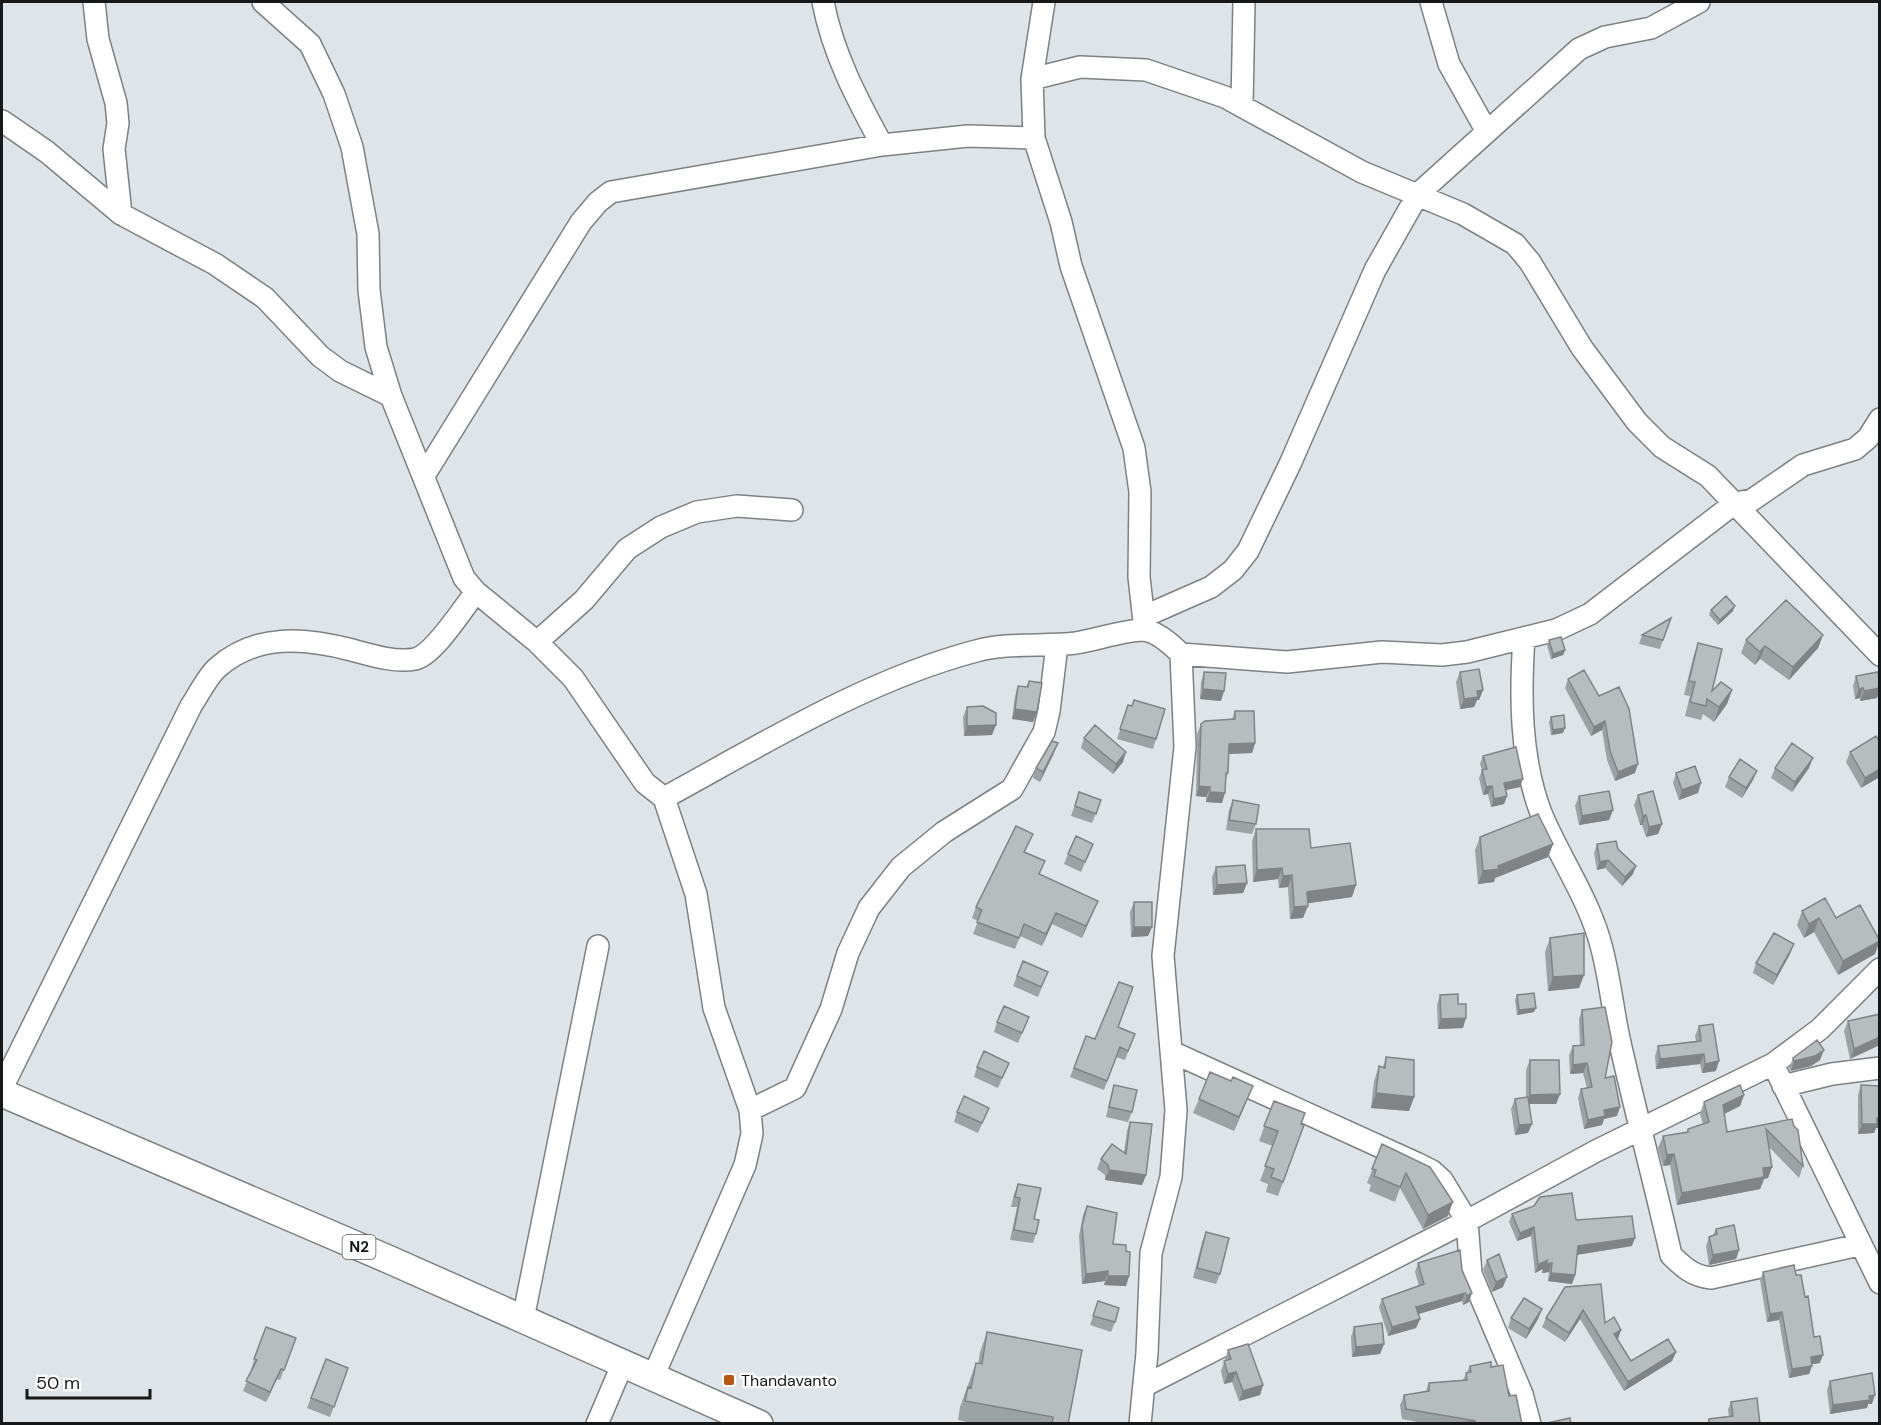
<svg xmlns="http://www.w3.org/2000/svg" width="1881" height="1425" viewBox="0 0 1881 1425" font-family="'DM Sans',sans-serif">
  <style>
    .lines { fill: none; stroke-linecap: round; stroke-linejoin: round }
    .minor-casing { stroke: #7c8184; stroke-width: 24 }
    .major-casing { stroke: #7c8184; stroke-width: 30 }
    .minor { stroke: #fff; stroke-width: 21 }
    .major { stroke: #fff; stroke-width: 27 }
    .wall { fill: #9da2a4 }
    .shaded-wall { fill: #808486 }
    .building { fill: #b7bcbf; stroke: #808486; stroke-width: 1.5 }
    .poi-dot { fill: #b75711; stroke: #fff; stroke-width: 2 }
    .labels { text-anchor: middle; dominant-baseline: central; stroke-width: 4.5; stroke-linejoin: round; paint-order: stroke }
    .shield { fill: #fff; stroke: #5c5d5e; stroke-width: 1.5 }
    .shield-label { font-size: 15px; font-weight: bold; fill: #161819 }
    .poi-label { font-size: 16px; fill: #161819; stroke: #fff; text-anchor: start }
  </style>
  <rect width="100%" height="100%" fill="#dee4e7"/>
  <g class="lines">
    <g class="minor-casing">
      <path id="minor" d="M94 2 98 39 116 103 118 123 114 149 121 214
        M263 2 310 44 334 94 352 147 368 234 369 290 376 347 391 396 464 578 476 592 537 642 573 678 645 783 664 798 696 894 714 1008 750 1110 752 1134 745 1165 653 1377
        M823 2C833 54 857 99 882 145
        M1044 2 1032 79 1034 138 1061 222 1071 266 1134 448 1140 492 1139 577 1145 630
        M1431 2 1449 64 1487 132
        M1032 79 1080 67 1146 70 1225 97 1362 172 1463 214 1515 244 1530 262 1582 348 1637 422 1662 447 1708 476 1880 655
        M1242 106 1244 2
        M2 121 47 152 121 214 215 264 265 298 320 356 340 371 391 396
        M425 474 581 222 598 202 611 192 882 145 968 136 1034 138
        M1145 616 1211 587 1233 570 1248 551 1290 464 1375 270 1418 194 1579 49 1605 37 1651 28 1699 2
        M1524 638C1520 695 1520 758 1541 813 1560 859 1590 900 1602 949 1610 980 1613 1012 1620 1043 1636 1114 1655 1184 1671 1255 1684 1268 1693 1276 1711 1278L1859 1245
        M537 642 584 600 627 549 661 527 697 512 737 506 792 510
        M664 798C763 744 866 680 976 651 1009 642 1043 647 1076 643 1096 640 1124 630 1143 630 1157 631 1172 645 1181 654L1287 662 1382 652 1442 655 1467 652 1556 630 1590 614 1735 503 1752 500 1803 465 1855 449 1868 438 1880 419
        M1172 1052 1416 1163 1432 1171 1442 1180 1467 1221 1471 1274 1522 1394 1530 1424
        M1773 1064 1880 1283
        M1783 1086 1832 1074 1880 1068
        M2 1088 191 706C199 694 207 677 217 668 256 633 305 638 352 650 370 655 396 663 415 659 434 655 463 608 476 592
        M750 1110 795 1088 831 1009 848 953 869 908 901 867 944 832 1012 789 1044 732 1049 711 1057 645
        M523 1319 598 946
        M1144 1386 1467 1221 1596 1151 1773 1064 1820 1029 1880 969
        M597 1424 623 1363
        M1140 1424 1147 1353 1151 1253 1171 1177 1176 1110 1163 956 1185 747 1181 654"/>
    </g>
    <g class="major-casing">
      <path id="major" d="M2 1093 390 1260 759 1424"/>
    </g>
    <use href="#minor" class="minor"/>
    <use href="#major" class="major"/>
  </g>
  <path class="wall" d="M1711 610 1733 611 1718 625 1709 615Z
    M1671 618 1660 649 1639 644 1642 635Z
    M1823 635 1818 648 1789 680 1760 659 1755 665 1741 653 1746 640Z
    M1549 640 1565 650 1563 655 1551 659 1547 645Z
    M1698 643 1712 691 1732 690 1727 704 1714 722 1703 714 1701 720 1685 716 1690 696 1684 695 1693 658Z
    M1584 670 1635 773 1615 781 1607 760 1602 730 1591 736 1565 688 1568 679Z
    M1204 672 1221 701 1200 699 1201 682Z
    M1460 672 1483 690 1479 700H1477L1474 707 1460 709 1456 682Z
    M1856 676 1880 683V690L1877 698 1860 701V698L1855 699 1853 686Z
    M1029 681 1037 712 1033 722 1012 719 1015 696 1018 686 1026 687Z
    M1128 705 1156 739 1153 749 1117 739Z
    M967 707 992 735 964 736 963 717Z
    M1235 711 1255 743 1252 753 1229 754 1228 773 1226 779 1222 803 1206 802V797L1196 796 1197 734 1201 724 1232 719Z
    M1551 717 1563 733 1551 735 1549 722Z
    M1084 738 1123 762 1113 774 1081 748Z
    M1880 743 1861 788 1846 762 1850 752Z
    M1054 753 1040 782 1033 778 1036 768Z
    M1483 756 1520 787 1506 790 1507 796 1504 804 1491 807 1488 794 1483 795 1479 778 1482 770 1480 764Z
    M1775 768H1809L1792 792 1771 778Z
    M1676 773 1698 793 1679 800 1673 783Z
    M1729 777 1753 780 1742 798 1725 787Z
    M1079 792 1101 800 1092 823 1071 816Z
    M1638 795 1662 824 1658 834 1646 837 1642 825H1640L1634 805Z
    M1579 796 1613 810 1609 820 1579 825 1575 806Z
    M1233 800 1256 824 1252 834 1226 830 1229 810Z
    M1256 829 1352 897 1308 903 1303 918 1290 919 1288 887 1279 888 1278 879 1253 882 1252 841Z
    M1480 837 1553 844 1548 857 1495 878 1494 882 1478 884 1475 850Z
    M1093 844 1081 872 1064 864 1068 854Z
    M1597 844 1618 849 1633 874 1622 886 1605 868 1597 870 1594 853Z
    M1028 846 1025 852 1040 875 1098 901 1082 938 1052 924 1042 946 1020 936 1015 949 973 934 978 921 972 918 976 907Z
    M1216 867 1247 883 1243 893 1213 895 1212 877Z
    M1134 902 1152 927 1148 936 1131 937 1130 912Z
    M1802 911 1836 918 1875 954 1838 975 1814 932 1804 938 1797 925Z
    M1550 938 1584 975 1579 988 1548 991 1545 952Z
    M1790 954 1773 985 1753 973 1756 963Z
    M1017 976 1044 982 1038 997 1013 986Z
    M1440 995 1463 1028 1438 1029 1437 1005Z
    M1517 995 1534 1012 1517 1015 1515 1000Z
    M1582 1010 1617 1116 1604 1119 1602 1125 1584 1129 1578 1098 1581 1089 1587 1088 1583 1073 1570 1074 1569 1055 1573 1046H1580L1579 1019Z
    M1880 1014 1850 1059 1844 1031 1848 1021Z
    M1029 1017 1018 1043 994 1032 997 1022Z
    M1699 1026 1716 1071 1702 1073 1700 1064 1656 1069 1655 1056 1658 1046 1696 1041 1695 1036Z
    M1118 1027 1135 1034 1125 1060 1116 1057 1104 1090 1070 1077 1086 1036 1095 1039Z
    M1386 1057 1414 1097 1409 1111 1371 1108 1374 1081 1379 1066 1383 1067Z
    M1793 1058 1820 1060 1811 1066 1791 1071 1789 1068Z
    M1530 1060 1560 1094 1556 1104H1529L1528 1133 1515 1135 1511 1109 1515 1099 1526 1098V1070Z
    M1009 1063 998 1088 974 1077 977 1067Z
    M1114 1085 1132 1112 1128 1122 1106 1117 1111 1095Z
    M1861 1085 1876 1128 1874 1133 1858 1134V1095Z
    M1253 1086 1234 1131 1193 1113 1199 1099Z
    M1744 1095 1740 1106 1724 1114 1727 1132 1794 1126 1803 1166 1799 1178 1769 1147 1772 1167 1768 1178 1764 1179 1760 1189 1677 1205 1670 1165 1663 1166 1658 1148 1663 1136 1687 1132 1688 1129 1703 1124 1700 1114 1704 1102Z
    M1274 1101 1301 1124 1304 1125 1278 1196 1266 1192 1268 1184 1260 1181 1273 1146 1259 1141Z
    M989 1108 978 1133 954 1122 957 1112Z
    M1130 1122 1146 1175 1142 1185 1105 1180V1175L1097 1169 1101 1159 1124 1152 1127 1131Z
    M1382 1144 1448 1216 1423 1229 1400 1188 1395 1202 1369 1191 1371 1185 1367 1183Z
    M1018 1184 1036 1234 1033 1243 1010 1240 1017 1207H1011L1014 1194Z
    M1087 1206 1113 1244 1126 1251 1129 1276 1126 1286 1104 1285 1105 1281 1082 1284 1079 1236 1083 1215Z
    M1512 1214 1576 1220 1632 1246 1577 1255 1575 1275 1572 1284 1548 1281 1549 1272 1542 1273 1543 1269 1535 1273 1531 1236 1517 1241 1509 1222Z
    M1716 1229 1739 1250 1736 1259 1709 1265 1706 1246 1709 1237 1713 1235Z
    M1206 1232 1220 1274 1216 1284 1193 1278 1202 1242Z
    M1487 1260 1503 1287 1492 1292 1483 1270Z
    M1418 1263 1462 1270 1469 1302 1463 1305 1462 1301 1418 1314 1420 1319 1416 1328 1388 1336 1379 1307 1382 1299 1419 1286 1415 1272Z
    M1763 1272 1796 1275 1805 1297 1820 1363 1812 1364 1809 1374 1789 1378 1779 1320 1767 1322 1760 1280Z
    M1565 1287 1605 1323 1621 1330 1617 1339 1631 1361 1676 1352 1672 1361 1624 1391 1580 1319 1565 1342 1542 1327 1546 1318Z
    M1098 1301 1115 1322 1111 1332 1090 1325Z
    M1542 1309 1538 1319 1526 1339 1508 1328 1511 1318Z
    M266 1327 296 1338 280 1380 277 1379 266 1402 243 1391 252 1369H251Z
    M1354 1327 1384 1344 1380 1354 1352 1357 1351 1337Z
    M987 1332 1068 1424H976L958 1420 960 1407 976 1363 978 1364 980 1352Z
    M1228 1350 1263 1385 1260 1395 1239 1401 1232 1382 1224 1384 1221 1371Z
    M326 1359 348 1368 330 1417 307 1408Z
    M1470 1366 1491 1367 1509 1396 1522 1424H1428L1402 1419 1400 1405 1404 1395 1426 1391 1429 1383 1463 1380Z
    M1830 1381 1872 1404H1868L1867 1408 1830 1414 1827 1390Z
    M1731 1402 1760 1424H1707L1709 1419 1729 1416 1728 1410Z"/>
  <path class="shaded-wall" d="M1735 606 1733 611 1718 625 1720 620Z
    M1823 635 1818 648 1789 680 1793 667Z
    M1765 646 1760 659 1755 665 1760 652Z
    M1565 650 1563 655 1551 659 1553 654Z
    M1863 688 1860 698 1855 699 1859 689Z
    M1880 688 1877 698 1860 701 1864 691Z
    M1203 689 1224 691 1221 701 1200 699Z
    M1483 690 1479 700H1477L1474 707 1460 709 1464 699 1477 691Z
    M1732 690 1727 704 1714 722 1719 707Z
    M1015 709 1037 712 1033 722 1012 719Z
    M1605 721 1602 730 1591 736 1594 727Z
    M996 725 992 735 964 736 967 726Z
    M1565 728 1563 733 1551 735 1553 730Z
    M1058 743 1054 753 1040 782 1043 772Z
    M1255 743 1252 753 1225 754 1229 744Z
    M1126 752 1123 762 1113 774 1116 764Z
    M1813 758 1809 768 1792 792 1795 782Z
    M1638 764 1635 773 1615 781 1618 772Z
    M1880 769V777L1861 788 1865 778Z
    M1757 771 1753 780 1742 798 1746 788Z
    M1523 779 1520 787 1501 791 1504 783Z
    M1701 783 1698 793 1679 800 1682 790Z
    M1199 786 1210 787 1206 797 1196 796Z
    M1492 786 1488 794 1483 795 1486 787Z
    M1210 792 1225 793 1222 803 1206 802Z
    M1507 796 1504 804 1491 807 1494 799Z
    M1613 810 1609 820 1579 825 1582 816Z
    M1646 815 1642 825H1640L1643 816Z
    M1662 824 1658 834 1646 837 1649 827Z
    M1553 844 1548 857 1495 878 1494 882 1478 884 1483 871 1498 866Z
    M1608 860 1605 868 1597 870 1600 862Z
    M1636 866 1633 874 1622 886 1625 877Z
    M1282 868 1278 879 1253 882 1257 870Z
    M1292 875 1288 887 1279 888 1283 876Z
    M1247 883 1243 893 1213 895 1217 885Z
    M1356 885 1352 897 1303 904 1307 892Z
    M1098 901 1093 912 1082 938 1086 926Z
    M1308 906 1303 918 1290 919 1294 907Z
    M1056 913 1052 924 1042 946 1046 934Z
    M1819 918 1814 932 1804 938 1809 924Z
    M1134 927H1152L1148 936 1131 937Z
    M1880 941 1875 954 1838 975 1843 961Z
    M1794 944 1790 954 1773 985 1777 975Z
    M1584 975 1579 988 1548 991 1553 977Z
    M1536 1008 1534 1012 1517 1015 1519 1010Z
    M1466 1018 1463 1028 1438 1029 1441 1019Z
    M1880 1037V1045L1850 1059 1854 1049Z
    M1824 1050 1820 1060 1811 1066 1791 1071 1794 1061Z
    M1704 1054 1700 1064 1656 1069 1660 1059Z
    M1719 1061 1716 1071 1702 1073 1705 1064Z
    M1587 1063 1583 1073 1570 1074 1573 1065Z
    M1253 1086 1247 1100 1234 1131 1239 1117Z
    M1376 1093 1414 1097 1409 1111 1371 1108Z
    M1560 1094 1556 1104H1526L1530 1095Z
    M1744 1095 1740 1106 1718 1117 1723 1105Z
    M1620 1107 1617 1116 1604 1119 1602 1125 1584 1129 1588 1120 1604 1110Z
    M1877 1118H1880V1128H1876L1874 1133 1858 1134 1862 1124Z
    M1532 1124 1528 1133 1515 1135 1519 1125Z
    M1674 1154 1670 1165 1663 1166 1667 1155Z
    M1772 1167 1768 1178 1764 1179 1760 1189 1677 1205 1682 1193 1763 1168Z
    M1109 1170 1146 1175 1142 1185 1105 1180Z
    M1453 1202 1448 1216 1423 1229 1428 1215Z
    M1534 1227 1531 1236 1517 1241 1520 1233Z
    M1635 1238 1632 1246 1575 1255 1578 1246Z
    M1739 1250 1736 1259 1709 1265 1713 1255Z
    M1548 1260 1552 1263 1549 1272 1542 1273 1543 1269 1535 1273 1538 1265Z
    M1108 1271 1105 1281 1082 1284 1086 1274Z
    M1551 1273 1575 1275 1572 1284 1548 1281Z
    M1108 1276H1129L1126 1286 1104 1285Z
    M1507 1277 1503 1287 1492 1292 1496 1282Z
    M1465 1293 1462 1301 1412 1316 1416 1307Z
    M1472 1293 1469 1302 1463 1305 1467 1296Z
    M1542 1309 1538 1319 1526 1339 1529 1329Z
    M1583 1310 1580 1319 1565 1342 1569 1333Z
    M1782 1312 1779 1320 1767 1322 1770 1314Z
    M1420 1319 1416 1328 1388 1336 1392 1327Z
    M1621 1330 1618 1339 1611 1343 1614 1334Z
    M1384 1344 1380 1354 1352 1357 1356 1347Z
    M1676 1352 1672 1361 1624 1391 1628 1382Z
    M1823 1355 1820 1363 1808 1365 1811 1357Z
    M1812 1366 1809 1374 1789 1378 1792 1369Z
    M281 1369 277 1379 266 1402 270 1392Z
    M1236 1372 1232 1382 1224 1384 1228 1374Z
    M1263 1385 1260 1395 1239 1401 1243 1391Z
    M1875 1395 1872 1404H1868L1867 1408 1830 1414 1833 1405Z"/>
  <path class="building" d="M1726 596 1735 606 1720 620 1711 610Z
    M1786 600 1823 635 1793 667 1765 646 1760 652 1746 640Z
    M1671 618 1663 640 1642 635Z
    M1561 637 1565 650 1553 654 1549 640Z
    M1698 643 1722 649 1712 691 1721 682 1732 690 1719 707 1707 699 1706 706 1690 702 1695 682 1689 681Z
    M1479 669 1483 690 1477 691 1478 697 1464 699 1460 672Z
    M1584 670 1599 696 1619 687 1629 709 1638 764 1618 772 1610 751 1605 721 1594 727 1568 679Z
    M1204 672 1226 673 1224 691 1203 689Z
    M1878 672 1880 688 1864 691 1863 688 1859 689 1856 676Z
    M1029 681 1042 683 1037 712 1015 709 1018 686 1028 687Z
    M1134 700 1165 709 1156 739 1120 729 1128 705 1132 706Z
    M983 706 996 713V725L967 726V707Z
    M1235 711H1254L1255 743 1229 744 1228 773H1226L1225 793 1210 792V787L1199 786 1201 724 1205 721 1235 719Z
    M1564 715 1565 728 1553 730 1551 717Z
    M1095 725 1126 752 1116 764 1084 738Z
    M1876 736 1880 743V769L1865 778 1850 752Z
    M1052 741 1058 743 1043 772 1036 768Z
    M1792 743 1813 758 1795 782 1775 768Z
    M1516 747 1523 779 1504 783 1507 796 1494 799 1492 786 1486 787 1482 770 1487 769 1483 756Z
    M1740 759 1757 771 1746 788 1729 777Z
    M1695 766 1701 783 1682 790 1676 773Z
    M1609 791 1613 810 1582 816 1579 796Z
    M1653 791 1662 824 1649 827 1646 815 1643 816 1638 795Z
    M1079 792 1101 800 1096 814 1075 806Z
    M1233 800 1259 805 1256 824 1229 820Z
    M1538 814 1553 844 1498 866 1499 869 1483 871 1480 837Z
    M1016 826 1033 834 1024 852 1045 861 1039 874 1098 901 1086 926 1056 913 1046 934 1024 924 1019 938 977 922 982 910 976 907Z
    M1256 829H1309L1311 848 1350 843 1356 885 1307 892 1308 906 1294 907 1292 875 1283 876 1282 868 1257 870Z
    M1076 836 1093 844 1085 862 1068 854Z
    M1616 841 1618 849 1636 866 1625 877 1608 860 1600 862 1597 844Z
    M1245 865 1247 883 1217 885 1216 867Z
    M1825 898 1836 918 1860 905 1880 941 1843 961 1819 918 1809 924 1802 911Z
    M1134 902H1152V927H1134Z
    M1584 933V975L1553 977 1550 938Z
    M1774 933 1794 944 1777 975 1756 963Z
    M1023 961 1048 972 1041 987 1017 976Z
    M1119 982 1133 987 1118 1027 1135 1034 1128 1051 1120 1047 1107 1081 1074 1068 1086 1036 1095 1039Z
    M1534 993 1536 1008 1519 1010 1517 995Z
    M1458 994V1004H1466V1018L1441 1019 1440 995Z
    M1004 1006 1029 1017 1022 1033 997 1022Z
    M1605 1007 1612 1042 1605 1078 1614 1076 1620 1107 1604 1110 1605 1116 1588 1120 1581 1089 1592 1087 1587 1063 1573 1065V1046L1584 1045 1582 1010Z
    M1880 1014V1037L1854 1049 1848 1021Z
    M1713 1024 1719 1061 1705 1064 1704 1054 1660 1059 1658 1046 1701 1041 1699 1026Z
    M1817 1040 1824 1050 1815 1056 1794 1061 1793 1058Z
    M984 1051 1009 1063 1002 1078 977 1067Z
    M1386 1057 1414 1060V1097L1376 1093 1379 1066 1385 1068Z
    M1530 1060H1559L1560 1094 1530 1095Z
    M1210 1072 1231 1081 1233 1077 1253 1086 1239 1117 1199 1099Z
    M1114 1085 1137 1090 1132 1112 1109 1107Z
    M1740 1085 1744 1095 1723 1105 1727 1132 1792 1119 1794 1126 1798 1130 1803 1166 1766 1129 1772 1167 1763 1168 1764 1177 1682 1193 1674 1154 1667 1155 1663 1136 1688 1132V1129L1709 1122 1704 1102Z
    M1861 1085 1880 1086V1118H1877V1124H1862Z
    M964 1096 989 1108 982 1123 957 1112Z
    M1528 1097 1532 1124 1519 1125 1515 1099Z
    M1274 1101 1305 1113 1301 1124 1304 1125 1283 1182 1271 1177 1274 1169 1265 1166 1278 1131 1264 1126Z
    M1130 1122 1152 1124 1146 1175 1109 1170 1108 1165 1101 1159 1112 1144 1126 1154Z
    M1382 1144 1430 1167 1453 1202 1428 1215 1406 1173 1400 1187 1374 1176 1376 1170 1372 1169Z
    M1018 1184 1041 1188 1034 1219 1039 1220 1036 1234 1014 1230 1020 1198 1015 1197Z
    M1572 1193 1576 1220 1632 1216 1635 1238 1578 1246 1575 1275 1551 1273 1552 1263 1545 1264 1548 1260 1538 1265 1534 1227 1520 1233 1512 1214 1534 1206 1540 1197Z
    M1087 1206 1117 1213 1113 1244 1126 1245V1251L1130 1252 1129 1276H1108V1271L1086 1274 1082 1226Z
    M1734 1225 1739 1250 1713 1255 1709 1237 1717 1234 1716 1229Z
    M1206 1232 1229 1238 1220 1274 1197 1268Z
    M1460 1250 1462 1270 1472 1293 1467 1296 1465 1293 1416 1307 1420 1319 1392 1327 1382 1299 1424 1284 1418 1263Z
    M1499 1254 1507 1277 1496 1282 1487 1260Z
    M1794 1265 1796 1275H1801L1805 1297 1808 1296 1814 1337 1820 1336 1823 1355 1811 1357 1812 1366 1792 1369 1782 1312 1770 1314 1763 1272Z
    M1601 1284 1605 1323 1614 1317 1621 1330 1614 1334 1631 1361 1668 1339 1676 1352 1628 1382 1583 1310 1569 1333 1546 1318 1565 1287Z
    M1524 1298 1542 1309 1529 1329 1511 1318Z
    M1098 1301 1119 1308 1115 1322 1093 1316Z
    M1382 1323 1384 1344 1356 1347 1354 1327Z
    M266 1327 296 1338 284 1370 281 1369 270 1392 246 1381 257 1360 254 1359Z
    M987 1332 1082 1350 1068 1424H1052L1053 1417 965 1401 968 1387 971 1388 976 1363 982 1364Z
    M1248 1344 1263 1385 1243 1391 1236 1372 1228 1374 1224 1361 1231 1359 1228 1350Z
    M326 1359 348 1368 334 1407 311 1398Z
    M1491 1362V1367L1503 1365 1509 1396 1516 1395 1522 1424H1452L1476 1421 1406 1409 1404 1395 1429 1391V1383L1467 1380 1466 1373 1471 1372 1470 1366Z
    M1872 1373 1875 1395 1869 1396 1870 1400 1833 1405 1830 1381Z
    M1757 1398 1760 1424H1709V1419L1733 1416 1731 1402Z
    M1570 1418 1571 1424H1543Z"/>
  <rect class="poi-dot" x="723" y="1374" width="12" height="12" rx="3"/>
  <g class="labels">
    <rect class="shield" x="342.5" y="1235" width="33" height="24" rx="4.5"/>
    <g class="shield-label">
      <text x="359" y="1247">N2</text>
    </g>
    <g class="poi-label">
      <text x="741" y="1380">Thandavanto</text>
    </g>
  </g>
  <rect width="1881" height="1425" fill="none" stroke="#161819" stroke-width="6"/>
  <path d="M27 1389v9h123v-9" fill="none" stroke="#161819" stroke-width="3"/>
  <text x="36" y="1389" font-size="18" fill="#161819" stroke="#ffffff" stroke-width="4.5" paint-order="stroke">50 m</text>
</svg>
